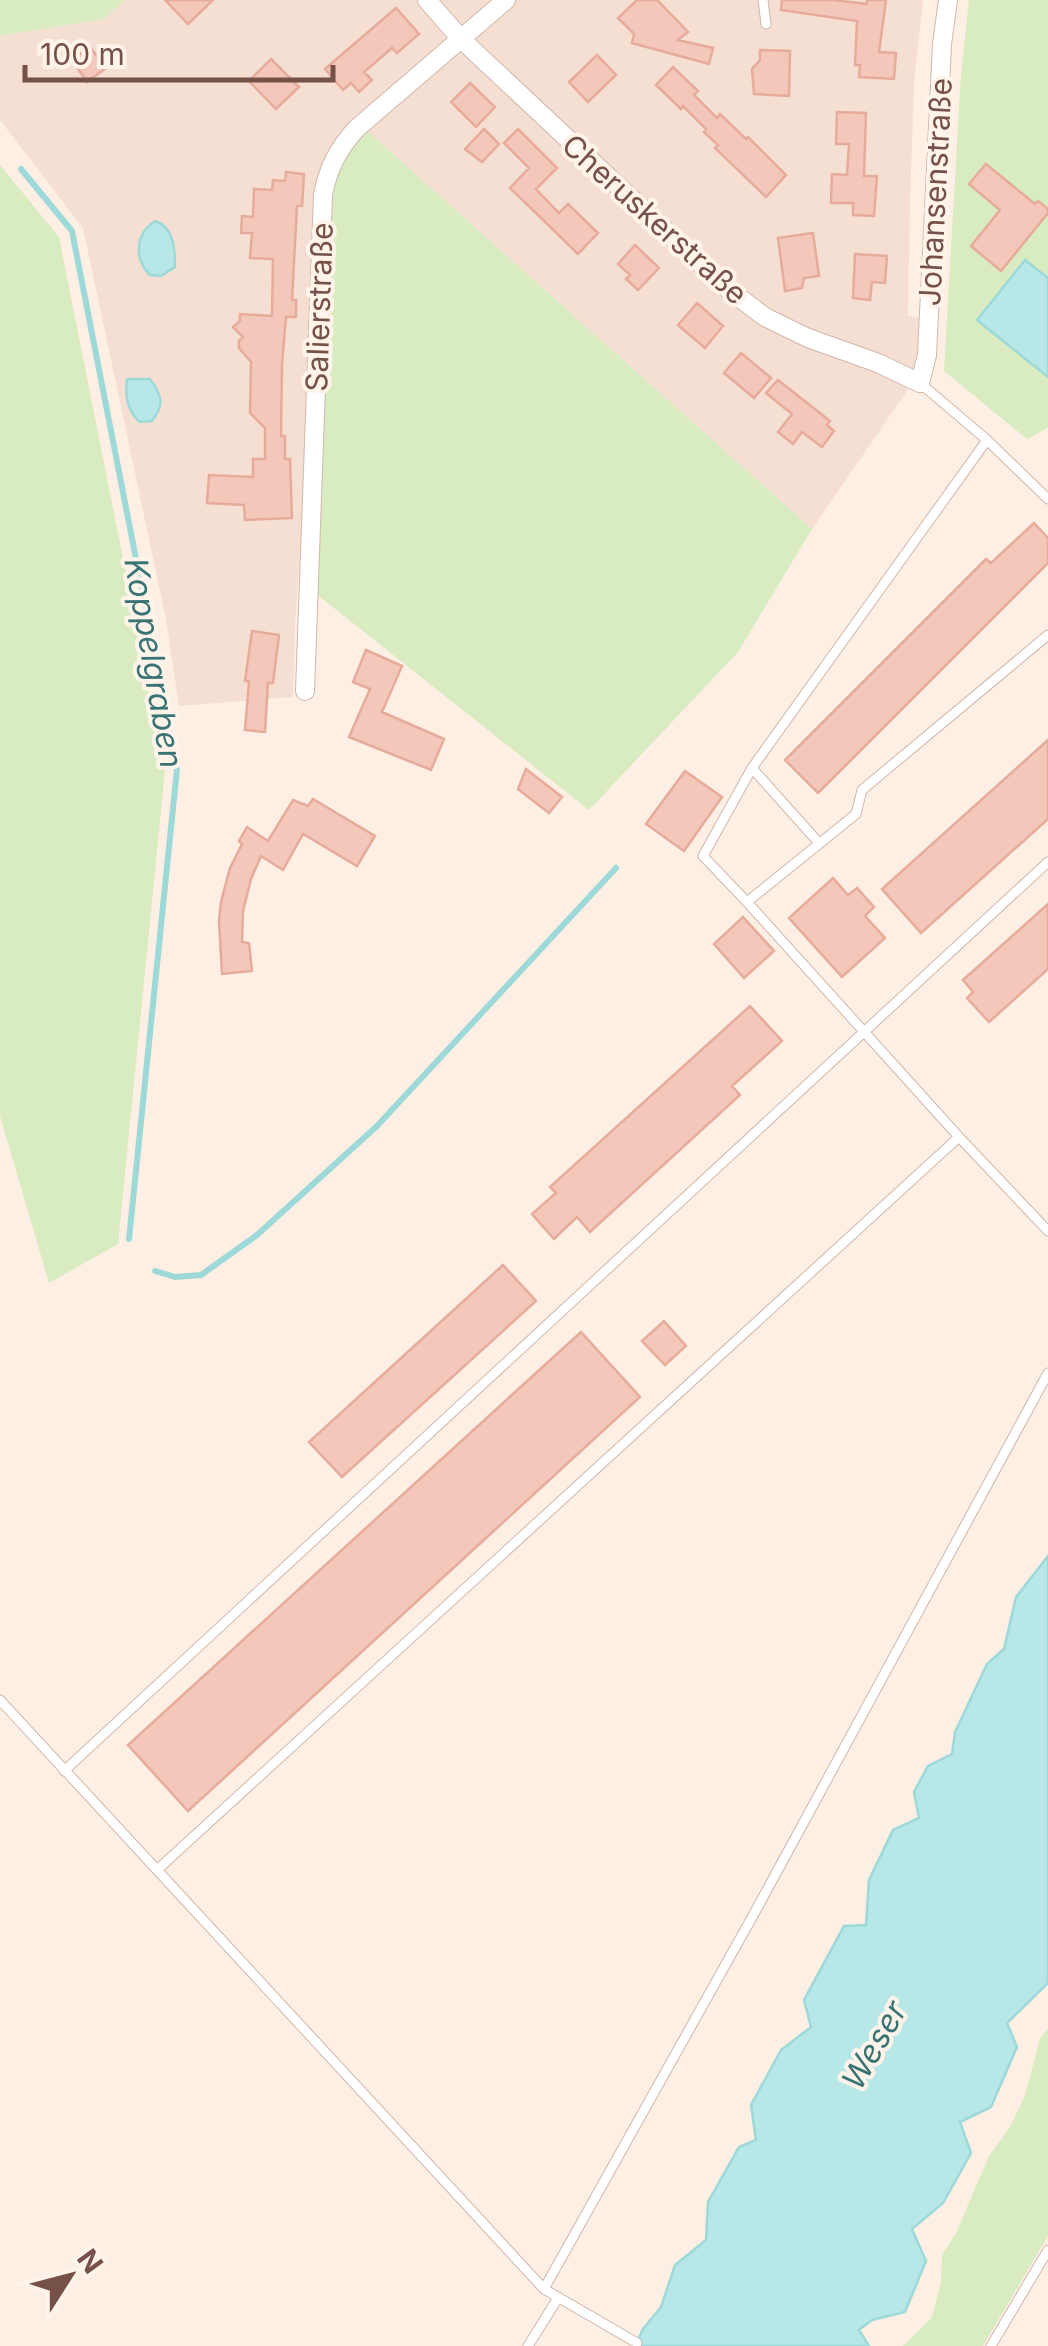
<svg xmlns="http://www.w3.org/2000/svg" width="1048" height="2346" viewBox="0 0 1048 2346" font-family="Inter,sans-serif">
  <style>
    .residential { fill: #f5dfd2 }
    .green { fill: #d9ebc1 }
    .water { fill: #b7e7e6; stroke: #9dd9d8; stroke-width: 2.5 }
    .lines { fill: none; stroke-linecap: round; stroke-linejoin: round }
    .stream { stroke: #9dd9d8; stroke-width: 6 }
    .building { fill: #f3c8ba; stroke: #e6ab9a; stroke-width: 2.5 }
    .lane-casing { stroke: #d1b7ac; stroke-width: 11 }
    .street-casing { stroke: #d1b7ac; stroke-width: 20 }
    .lane { stroke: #fff; stroke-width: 9 }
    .street { stroke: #fff; stroke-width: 18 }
    .labels { text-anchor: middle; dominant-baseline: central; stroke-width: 8; stroke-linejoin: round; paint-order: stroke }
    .street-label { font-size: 30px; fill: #765148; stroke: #fff3ea }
    .water-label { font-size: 32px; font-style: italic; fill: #397474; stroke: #fff3ea }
  </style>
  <rect width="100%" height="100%" fill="#fdefe3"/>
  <path class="residential" d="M125 0H923L914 82 910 200 908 316 921 318 913 382 812 529 364 128 323 193 295 626 293 697 179 706 166 619 83 228 0 120V36L104 19Z"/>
  <path class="green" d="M0 0H125L104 19 0 36Z
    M969 0H1048V428L1027 439 944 371 961 74Z
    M364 128 812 529 738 652 589 810 315 593 332 167Z
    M0 165 59 237 165 770 118 1244 49 1283 0 1116Z
    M1048 2028V2236L983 2346H903L932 2317 941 2282 942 2255 956 2233 989 2156 1010 2127 1025 2095 1040 2039Z"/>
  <path class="water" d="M155 221C174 227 175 249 175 267L161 276 150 275C134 259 135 234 155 221Z
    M1025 260 1048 278V377L977 320Z
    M127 379H150C162 396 165 404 152 421L140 422C127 411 125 395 127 379Z
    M1048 1556V1983L1007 2023 1017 2047 991 2107 960 2122 971 2153 943 2203 912 2229 926 2261 905 2312 872 2320 859 2330 869 2346H635L643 2329 661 2307 675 2265 706 2240 708 2202 739 2147 756 2140 751 2105 781 2050 811 2027 804 2000 844 1926 866 1925 869 1880 893 1830 919 1818 914 1792 928 1766 952 1754 955 1732 987 1664 1004 1649 1016 1597Z"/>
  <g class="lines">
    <path class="stream" d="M21 169 72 231 177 769 129 1239
      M155 1271 175 1277 201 1275 257 1235 377 1126 616 868"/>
  </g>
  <path class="building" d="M165 0H213L188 24Z
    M637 0H657L688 32 678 40 713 48 709 64 632 43 634 34 618 18Z
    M782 0H833L867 4V0H886L879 52 896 53 894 79 859 77 860 65H855L857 21 781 10Z
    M396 8 419 34 397 53 392 48 364 72 372 80 359 92 351 83 343 90 325 69Z
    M90 47 106 68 87 82 72 60Z
    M760 50 790 51 789 96 754 94 752 69 760 60Z
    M597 55 616 75 588 102 569 82Z
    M271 59 299 87 276 109 249 81Z
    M673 67 698 91 694 95 717 118 720 114 746 139 748 137 786 175 766 197 715 148 718 145 704 132 706 129 683 106 681 109 656 85Z
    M470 83 495 107 476 127 451 102Z
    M837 112 866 113 864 176H877L874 216 853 215V203H831L832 174 847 175 849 144H836Z
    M484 129 499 144 482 162 465 149Z
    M518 129 557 168 536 189 559 213 568 204 598 233 578 254 510 188 529 168 504 143Z
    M986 164 1035 204 1038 201 1048 209V213L1001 271 971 246 1000 210 969 184Z
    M286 172 304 174 302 206H297L292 300H296V317H286L282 364 281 436H285V459H290L292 518 245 520 244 505 207 503 209 475 253 477V459H265V428L250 413 251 362 239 348V341L243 337 233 327 240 321V314L272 316 273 259 250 258 252 233H241L242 216 253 217 254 189 272 190 273 180 285 181Z
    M813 233 819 276 804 278 802 288 785 291 778 238Z
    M635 245 659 268 638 290 626 279 630 275 618 264Z
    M855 254 887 256 885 283 872 282 870 300 853 298Z
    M697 303 723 326 705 348 678 325Z
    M741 353 771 378 754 398 724 373Z
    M778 380 830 421 827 425 834 431 822 447 802 432 793 444 778 432 792 414 766 393Z
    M1034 523 1048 538V563L818 793 785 760 986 559 991 563Z
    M252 631 279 635 273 683H268L265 732 245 730 249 681H245Z
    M366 650 402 666 382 712 444 739 431 770 349 737 370 689 353 682Z
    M1048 740V819L921 933 882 889Z
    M526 769 562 797 549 813 518 789Z
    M685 771 722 797 684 851 646 824Z
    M313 799 375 836 357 866 303 834 283 870 261 856 251 879 243 911 242 942 249 943 252 971 222 974 219 921 221 902 230 868 242 844 239 841 247 827 268 841 293 800 308 806Z
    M833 878 848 895 857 888 874 907 865 916 885 938 842 977 789 918Z
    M1048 904V969L989 1022 967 998 973 992 963 980Z
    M743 917 774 951 744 978 714 944Z
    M750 1006 782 1041 732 1086 740 1095 590 1232 577 1217 554 1239 532 1214 556 1193 550 1187Z
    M503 1265 536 1301 342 1477 309 1442Z
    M664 1321 686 1346 665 1365 642 1341Z
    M581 1332 640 1397 188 1811 128 1745Z"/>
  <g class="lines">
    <g class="lane-casing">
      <path id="lane" d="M763 0 766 24
        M920 383 987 440 1048 499
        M1048 635 862 790 856 814 747 902 959 1137 1048 1231
        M752 768 819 843
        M747 902 703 856 752 768 987 440
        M0 1700 544 2289 637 2343
        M64 1771 1048 862
        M157 1870 959 1137
        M544 2289 755 1912 1048 1373
        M528 2346 558 2298
        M991 2346 1048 2250"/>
    </g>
    <g class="street-casing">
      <path id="street" d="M427 0 461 39 729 290 765 317 808 338 878 363 920 383 927 355 942 44 948 0
        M305 691 323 195C328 168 338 149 356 129L506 0"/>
    </g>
    <use href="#lane" class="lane"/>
    <use href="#street" class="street"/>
  </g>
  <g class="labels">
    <g class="street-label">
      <text transform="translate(935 192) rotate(-87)">Johansenstraße</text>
      <text transform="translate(655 219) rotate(42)">Cheruskerstraße</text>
      <text transform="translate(319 307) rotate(-88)">Salierstraße</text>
    </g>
    <g class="water-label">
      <text transform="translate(154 663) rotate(80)">Koppelgraben</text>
      <text transform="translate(874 2045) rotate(-60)">Weser</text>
    </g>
  </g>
  <g transform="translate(70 2276) rotate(54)" stroke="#fff3ea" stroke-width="8" paint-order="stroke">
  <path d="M0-8L18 38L0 25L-18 38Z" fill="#765148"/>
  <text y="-15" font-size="28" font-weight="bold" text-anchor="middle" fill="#765148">N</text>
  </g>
  <path d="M25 65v15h308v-15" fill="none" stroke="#765148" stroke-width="5"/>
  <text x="40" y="65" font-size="30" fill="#765148" stroke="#fff3ea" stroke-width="8" paint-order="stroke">100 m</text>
</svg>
